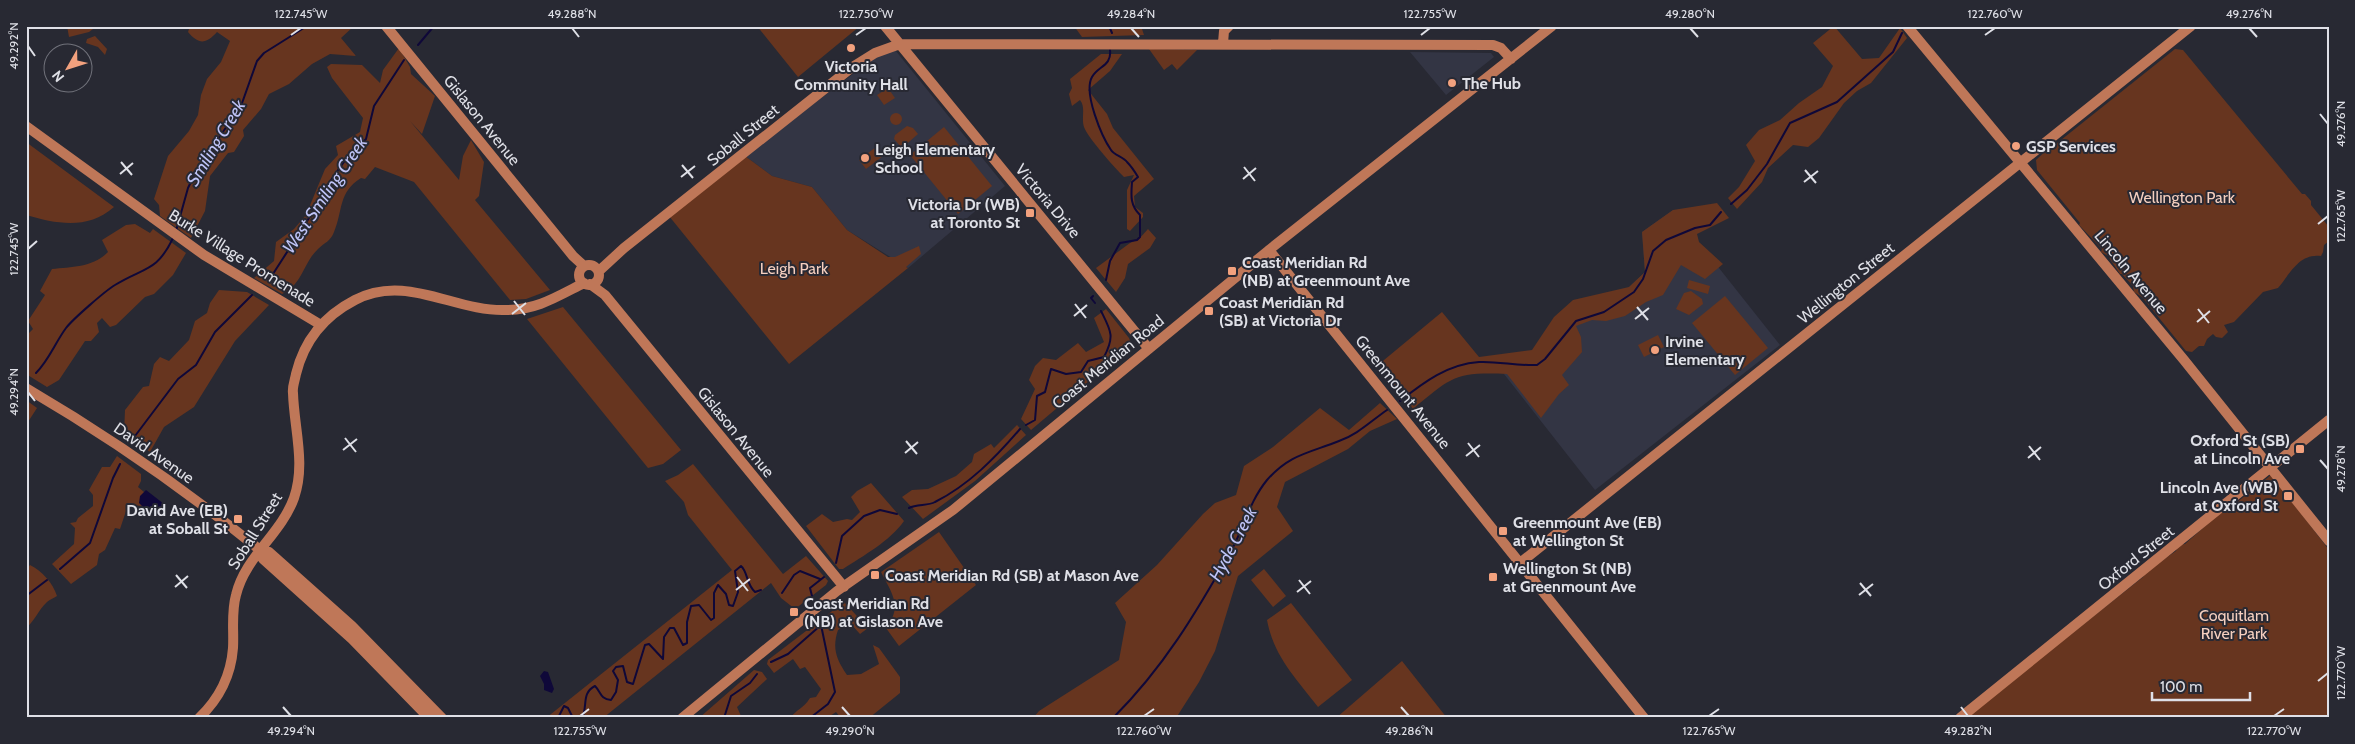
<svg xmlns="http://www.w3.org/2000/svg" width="2355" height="744" viewBox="0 0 2355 744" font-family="Cabin,sans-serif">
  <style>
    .built { fill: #333544 }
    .green { fill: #67351f }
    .water { fill: #0f0839 }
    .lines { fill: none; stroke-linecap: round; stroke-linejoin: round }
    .stream { stroke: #0f0839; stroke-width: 2 }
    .secondary { stroke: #bf7758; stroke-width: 10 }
    .ticks { fill: none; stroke: #dfe0e7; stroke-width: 2 }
    .poi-dot { fill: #f2a17e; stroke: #282933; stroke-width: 2 }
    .labels { text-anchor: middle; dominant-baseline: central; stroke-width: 4; stroke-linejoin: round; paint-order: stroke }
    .poi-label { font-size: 16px; font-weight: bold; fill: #dfe0e7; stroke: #282933; text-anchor: start }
    .street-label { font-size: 16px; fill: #dfe0e7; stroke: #282933 }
    .park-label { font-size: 16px; fill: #f5cfbf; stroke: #282933 }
    .water-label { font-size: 18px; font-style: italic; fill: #bec3f6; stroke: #282933 }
    .neatline { fill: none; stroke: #dfe0e7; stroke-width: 2 }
    .ticks-label { font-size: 12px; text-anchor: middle; fill: #dfe0e7 }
  </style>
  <rect width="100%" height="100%" fill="#282933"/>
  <path class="built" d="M891 45 1005 186 908 268 847 230 812 187 772 176 745 156Z
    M1410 52 1491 53 1494 57 1446 95Z
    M1673 210 1780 345 1595 490 1504 374 1629 287 1645 272 1642 232Z"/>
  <path class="green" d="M67 26H97L89 32 69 37Z
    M190 26H354L341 38 356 56 330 54 312 64 289 84 269 94 261 109 243 130 244 136 234 152 228 153 210 176 205 211 191 238 160 216 159 205 154 199 168 156 189 131 198 115 201 95 207 79 221 62 230 41 217 32C206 44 199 45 188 32Z
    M757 26H860L798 77Z
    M1074 26H1141L1144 35 1082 37Z
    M1834 26 1862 59 1879 58 1900 28 1907 38 1871 83 1857 91 1844 103 1819 138 1808 147 1793 145 1768 168 1762 182 1737 209 1728 198 1739 187 1755 161 1746 145 1759 130 1780 120 1799 103 1822 87 1833 66 1813 43Z
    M95 36 107 49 105 55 98 47 86 43 87 39Z
    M399 48 410 67 411 74 435 96 422 134 410 121 459 180 463 156 471 140 484 162 479 196 475 200 550 290 526 299 510 300 414 182 375 167 365 179 361 178C338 192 343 211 334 232 331 241 324 243 318 249 303 263 303 284 282 294L254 278 274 261 276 242 294 229 306 215 325 169 338 155 336 146 360 132 363 118 332 78 327 67 331 64 362 65 380 83 383 70Z
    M1149 49 1197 50 1177 70 1172 64 1164 70Z
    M2175 49 2183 50 2302 194H2305L2311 201V205L2329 227V241L2324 245 2323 252 2321 256C2299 253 2290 274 2278 288L2263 292 2234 322 2224 325 2228 332 2222 338 2216 337 2213 334 2207 339 2204 346H2199L2192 352 2186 351 2142 297 2134 292 2133 286 2122 274H2120L2108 256 2101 252 2102 249 2079 225 2080 223 2037 170 2036 160 2053 144H2056Z
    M1101 54H1122L1110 71 1088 90 1107 114 1113 128 1154 179 1134 196 1135 207 1143 213V217L1130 231 1127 229V190L1134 175 1124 177C1115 168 1088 138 1084 127 1081 118 1086 107 1080 100L1072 106 1069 94 1072 88 1070 79Z
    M888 88 895 98 884 105 877 95Z
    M890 119a6 6 0 1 1 12 0a6 6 0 1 1-12 0Z
    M907 126 913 128 918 134 902 148 894 139 895 135Z
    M944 127 992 186 958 214 910 155Z
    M26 142 114 207C88 230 57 224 26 215Z
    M876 147 883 156 866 169 859 160Z
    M745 156 772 176 812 187 847 230 888 257H895L919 246 921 254 906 267 908 268 789 364 669 216Z
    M1717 203 1729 218 1697 234 1699 242 1723 264 1705 279 1681 265 1663 295 1646 302 1625 316 1606 321 1592 320 1576 326 1581 337 1582 352 1562 375 1569 385 1559 394 1541 418 1507 374C1454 372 1452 377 1413 409L1378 365 1442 312 1479 357 1532 350 1554 317 1573 300 1629 287 1645 272 1642 232 1673 210Z
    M135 224 150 233 153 229 186 253 173 275 154 294 145 297 116 325 110 327 102 318 97 323 99 332 91 341H85L59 380 47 387 26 374V336L33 329 28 321 45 295 40 291 52 269C72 267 94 267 108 252L102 240 126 225Z
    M1148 229 1156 238 1150 248 1128 264 1125 278 1116 292 1096 268 1130 243 1139 239Z
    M1689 280 1710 286 1708 294 1687 288Z
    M219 290 247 292 269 305 235 341 194 407 164 427 150 452 124 434 125 410 143 387 149 386 154 364 160 357 169 361 189 340 195 321 207 313 210 303Z
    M1691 291 1702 299 1703 304 1689 315 1676 309 1684 293Z
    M1725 296 1768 348 1735 375 1692 323Z
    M563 307 681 450 663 464 648 468 527 319Z
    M1106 309 1129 338 1131 343 1128 348 1031 430 1021 419 1035 389 1029 380 1035 366 1043 358 1056 360 1078 343 1086 352 1104 342 1094 318Z
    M1658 335 1664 347 1644 357 1638 345Z
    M26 400 37 408 26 425Z
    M1380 403 1397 419 1370 431 1348 449 1285 482 1277 507 1293 531 1238 576 1215 651 1199 682 1176 718H1033L1039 711 1119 660 1126 622 1115 603 1157 565 1203 514 1215 503 1236 495 1244 466 1273 447 1320 408 1349 430Z
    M1017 425 1026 435 975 481 923 519 902 497 912 490 928 489 956 476 972 462 974 454 991 444 994 448Z
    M117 456 141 474V481L138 487 144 492 143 506 128 505 120 529 115 528 105 550 99 554 97 565 71 584 52 564 74 544 75 528 70 523 76 522 78 518 93 506V495L89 490 102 467H110Z
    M693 464 783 574 806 556 828 581 826 585 795 609 781 598 771 583 603 718H546L732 570 688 515 684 502 665 481 678 475Z
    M2271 475 2302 511 2303 516 2329 550V718H1965L2143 577 2145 572 2176 551 2178 545 2185 544 2222 511 2231 507Z
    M871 483 904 521C890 541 863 556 843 569H839L806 526 822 514 833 522 847 519 852 520 860 512 851 497 857 491Z
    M939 532 976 585 899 646 886 628C903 606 892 594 881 572Z
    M30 565C42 571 53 583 57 596 54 598 49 600 47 602 38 610 35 621 26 628V570Z
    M1264 569 1286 596 1273 607 1251 580Z
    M844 602 868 628 860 634 850 623 838 630C832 648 836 659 847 675L861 674 879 664 873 645 879 648 900 677V693L869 718H841L836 712 827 718H790C797 709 803 709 810 698L816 697 821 689 805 667 800 669 793 659 774 673 767 664 768 660Z
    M1291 603 1352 680 1318 707C1296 678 1274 657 1267 620Z
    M1402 661 1447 718H1336Z
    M754 670 762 672 767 679 737 707 741 716 739 718H699Z"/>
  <path class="water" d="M146 490 164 504 163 510 158 514H150L139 503 140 496Z
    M544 671 548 672 554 689 552 693 544 690V684L540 676Z"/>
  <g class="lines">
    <path class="stream" d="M1109 26 1112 33
      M418 45 434 26
      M1731 204 1747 190 1767 164 1790 123 1837 102 1893 52 1902 33
      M176 231 188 188 197 169 241 106 257 61 264 53 307 26
      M271 277 309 218 326 187 346 159 366 139 374 106 404 60
      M1106 280 1110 261 1120 243 1137 240 1140 237V215C1130 205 1131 196 1132 182L1138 177C1135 172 1131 166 1127 162 1123 157 1114 155 1111 150 1102 137 1083 93 1092 77 1098 66 1112 66 1110 50
      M1093 296 1091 298 1095 303
      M36 373C49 360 55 343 66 328 73 319 105 291 115 285 144 267 157 272 173 238
      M1400 401C1424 382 1448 364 1479 362 1498 361 1517 366 1537 365L1545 359 1576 321 1604 312 1634 292 1643 279 1653 251 1666 240 1695 228 1710 225 1721 212
      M1026 425 1035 420 1037 396 1045 392 1051 369 1066 374 1081 372 1088 361 1104 357C1115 336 1111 331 1101 311
      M135 436 178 379 196 365 215 332 252 295
      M909 508C917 504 928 506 935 502 969 485 996 457 1020 429
      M836 563 842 536 864 516 880 510 897 514
      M60 569 90 543 113 478 120 464
      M782 593 794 575 800 571 820 579
      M26 596 47 580
      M812 596 810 588 824 577
      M771 662 788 654 821 625
      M558 718 564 706 568 708 573 718
      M582 718C588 707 581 693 595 686 601 692 600 699 611 700L616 692 618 680 613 671 616 667 623 666 627 682 633 684 645 645 649 644 663 659 664 637 670 628H674L683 645 687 643V622L691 606 699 605 711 620 714 618V593L718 585 726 594 729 605 733 606 738 592 735 571 741 566C748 572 746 584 755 592L761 590
      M724 718 731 696 750 683 757 674
      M810 718 828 704 835 692 821 625
      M1113 718C1164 667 1196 613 1231 551 1244 528 1249 502 1267 480 1290 454 1309 453 1339 441 1357 435 1371 421 1387 410"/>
    <path class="secondary" d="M386 26 573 256 584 266
      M885 26 1149 349
      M1907 26 2184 360 2329 541
      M1223 43 1224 31 1229 26
      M26 126 204 255 321 325
      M1269 250 1644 718
      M579 275a10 10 0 1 1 20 0a10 10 0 1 1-20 0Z
      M599 271 624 248 851 68 875 53 900 44 1493 45 1501 48 1511 59
      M590 284 605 295 844 587
      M26 388C108 436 186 490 260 550L269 552 352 626 442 718
      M260 550 263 559 352 639 429 718
      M1520 563 2191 26
      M199 718C219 699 231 675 233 648 234 630 231 613 236 595 245 557 281 534 294 498 306 464 294 428 293 393 292 387 295 380 296 374 304 341 324 316 355 300 406 273 455 312 506 310 537 310 558 296 584 283
      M682 718 837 591 953 510 1269 250 1552 26
      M1960 718 2329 420"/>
  </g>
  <path class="ticks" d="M572 28 579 37M1131 28 1139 37M1690 28 1698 37M2249 28 2257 37M291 35 301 28M856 35 866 28M1421 35 1430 28M1985 35 1995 28M28 46 35 56M2320 114 2328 124M121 162 132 175M682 165 693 178M1244 167 1255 181M1805 170 1816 183M120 174 133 163M681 177 695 166M1243 179 1256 168M1804 182 1818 171M2318 224 2328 216M28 249 37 241M514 301 525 315M1075 304 1086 318M1637 307 1648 320M2198 309 2209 323M512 314 526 303M1074 316 1087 305M1635 319 1649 308M2197 322 2210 311M28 392 35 401M345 438 356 452M906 441 917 454M1468 443 1479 457M2029 446 2040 460M343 450 357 439M905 453 918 442M1466 456 1480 445M2028 458 2041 447M2320 460 2328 469M176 575 187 588M737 577 748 591M1299 580 1310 594M1860 583 1871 596M175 587 188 576M736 590 750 579M1297 592 1311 581M1859 595 1873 584M2318 681 2328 673M283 707 291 716M842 707 850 716M1401 707 1409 716M1961 707 1968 716M580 716 589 709M1144 716 1154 709M1709 716 1719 709M2274 716 2284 709"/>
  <g class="poi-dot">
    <circle cx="851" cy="48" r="5"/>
    <circle cx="1452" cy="83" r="5"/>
    <circle cx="2016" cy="146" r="5"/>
    <circle cx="865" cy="158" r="5"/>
    <rect x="1025" y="208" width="10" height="10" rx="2.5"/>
    <rect x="1227" y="266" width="10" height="10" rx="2.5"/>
    <rect x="1204" y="306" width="10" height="10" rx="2.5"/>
    <circle cx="1655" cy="350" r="5"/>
    <rect x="2295" y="444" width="10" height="10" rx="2.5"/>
    <rect x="2283" y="491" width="10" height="10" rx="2.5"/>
    <rect x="233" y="514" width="10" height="10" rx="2.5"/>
    <rect x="1498" y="526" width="10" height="10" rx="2.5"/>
    <rect x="870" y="570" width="10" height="10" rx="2.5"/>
    <rect x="1488" y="572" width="10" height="10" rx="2.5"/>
    <rect x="789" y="607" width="10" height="10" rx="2.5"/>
  </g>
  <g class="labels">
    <g class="poi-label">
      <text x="851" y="66" text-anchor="middle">Victoria<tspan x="851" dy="18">Community Hall</tspan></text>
      <text x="1462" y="83">The Hub</text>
      <text x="2026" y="146">GSP Services</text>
      <text x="875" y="149">Leigh Elementary<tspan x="875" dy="18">School</tspan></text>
      <text x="1020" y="204" text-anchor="end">Victoria Dr (WB)<tspan x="1020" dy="18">at Toronto St</tspan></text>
      <text x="1242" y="262">Coast Meridian Rd<tspan x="1242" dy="18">(NB) at Greenmount Ave</tspan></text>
      <text x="1219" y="302">Coast Meridian Rd<tspan x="1219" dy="18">(SB) at Victoria Dr</tspan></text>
      <text x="1665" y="341">Irvine<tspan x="1665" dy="18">Elementary</tspan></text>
      <text x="2290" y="440" text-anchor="end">Oxford St (SB)<tspan x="2290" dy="18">at Lincoln Ave</tspan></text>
      <text x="2278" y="487" text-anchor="end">Lincoln Ave (WB)<tspan x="2278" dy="18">at Oxford St</tspan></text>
      <text x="228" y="510" text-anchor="end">David Ave (EB)<tspan x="228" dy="18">at Soball St</tspan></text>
      <text x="1513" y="522">Greenmount Ave (EB)<tspan x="1513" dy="18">at Wellington St</tspan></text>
      <text x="1503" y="568">Wellington St (NB)<tspan x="1503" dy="18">at Greenmount Ave</tspan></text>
      <text x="885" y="575">Coast Meridian Rd (SB) at Mason Ave</text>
      <text x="804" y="603">Coast Meridian Rd<tspan x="804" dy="18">(NB) at Gislason Ave</tspan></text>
    </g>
    <g class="street-label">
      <text transform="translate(482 120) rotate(51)">Gislason Avenue</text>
      <text transform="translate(743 135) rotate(-39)">Soball Street</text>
      <text transform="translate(1048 201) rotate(50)">Victoria Drive</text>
      <text transform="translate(242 258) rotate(32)">Burke Village Promenade</text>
      <text transform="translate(2131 272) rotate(50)">Lincoln Avenue</text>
      <text transform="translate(1846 283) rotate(-39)">Wellington Street</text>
      <text transform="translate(1108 362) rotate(-39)">Coast Meridian Road</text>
      <text transform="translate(1403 392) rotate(51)">Greenmount Avenue</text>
      <text transform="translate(736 432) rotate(51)">Gislason Avenue</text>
      <text transform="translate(154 453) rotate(35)">David Avenue</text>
      <text transform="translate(255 531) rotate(-58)">Soball Street</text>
      <text transform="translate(2136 558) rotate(-39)">Oxford Street</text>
    </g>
    <g class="park-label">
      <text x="2182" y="197">Wellington Park</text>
      <text x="794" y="268">Leigh Park</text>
      <text x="2234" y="615">Coquitlam<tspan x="2234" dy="18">River Park</tspan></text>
    </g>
    <g class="water-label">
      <text transform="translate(216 143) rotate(-59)">Smiling Creek</text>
      <text transform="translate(325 195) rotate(-56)">West Smiling Creek</text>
      <text transform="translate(1233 544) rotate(-62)">Hyde Creek</text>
    </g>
  </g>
  <rect width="2355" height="744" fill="none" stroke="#282933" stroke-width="55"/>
  <g transform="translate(68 68) rotate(231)"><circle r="24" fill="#282933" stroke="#71727b"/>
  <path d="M0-4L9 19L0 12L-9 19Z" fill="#f2a17e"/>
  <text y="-8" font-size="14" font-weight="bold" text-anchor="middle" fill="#dfe0e7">N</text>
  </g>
  <path d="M2152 692v8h98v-8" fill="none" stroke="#dfe0e7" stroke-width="2.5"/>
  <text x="2160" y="692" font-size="15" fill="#dfe0e7" stroke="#282933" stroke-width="4" paint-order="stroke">100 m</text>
  <rect x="28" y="28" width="2300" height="688" class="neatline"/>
  <g class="ticks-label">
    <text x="301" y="18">122.745°W</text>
    <text x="572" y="18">49.288°N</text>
    <text x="866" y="18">122.750°W</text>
    <text x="1131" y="18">49.284°N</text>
    <text x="1430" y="18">122.755°W</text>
    <text x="1690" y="18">49.280°N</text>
    <text x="1995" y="18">122.760°W</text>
    <text x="2249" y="18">49.276°N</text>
    <text transform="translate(14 46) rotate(-90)" y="4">49.292°N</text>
    <text transform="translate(2341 124) rotate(-90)" y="4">49.276°N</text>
    <text transform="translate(2341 216) rotate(-90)" y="4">122.765°W</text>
    <text transform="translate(14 249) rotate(-90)" y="4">122.745°W</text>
    <text transform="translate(14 392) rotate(-90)" y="4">49.294°N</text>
    <text transform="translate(2341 469) rotate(-90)" y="4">49.278°N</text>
    <text transform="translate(2341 673) rotate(-90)" y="4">122.770°W</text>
    <text x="291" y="735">49.294°N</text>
    <text x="580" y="735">122.755°W</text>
    <text x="850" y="735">49.290°N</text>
    <text x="1144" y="735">122.760°W</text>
    <text x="1409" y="735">49.286°N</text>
    <text x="1709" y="735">122.765°W</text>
    <text x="1968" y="735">49.282°N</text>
    <text x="2274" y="735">122.770°W</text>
  </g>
</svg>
